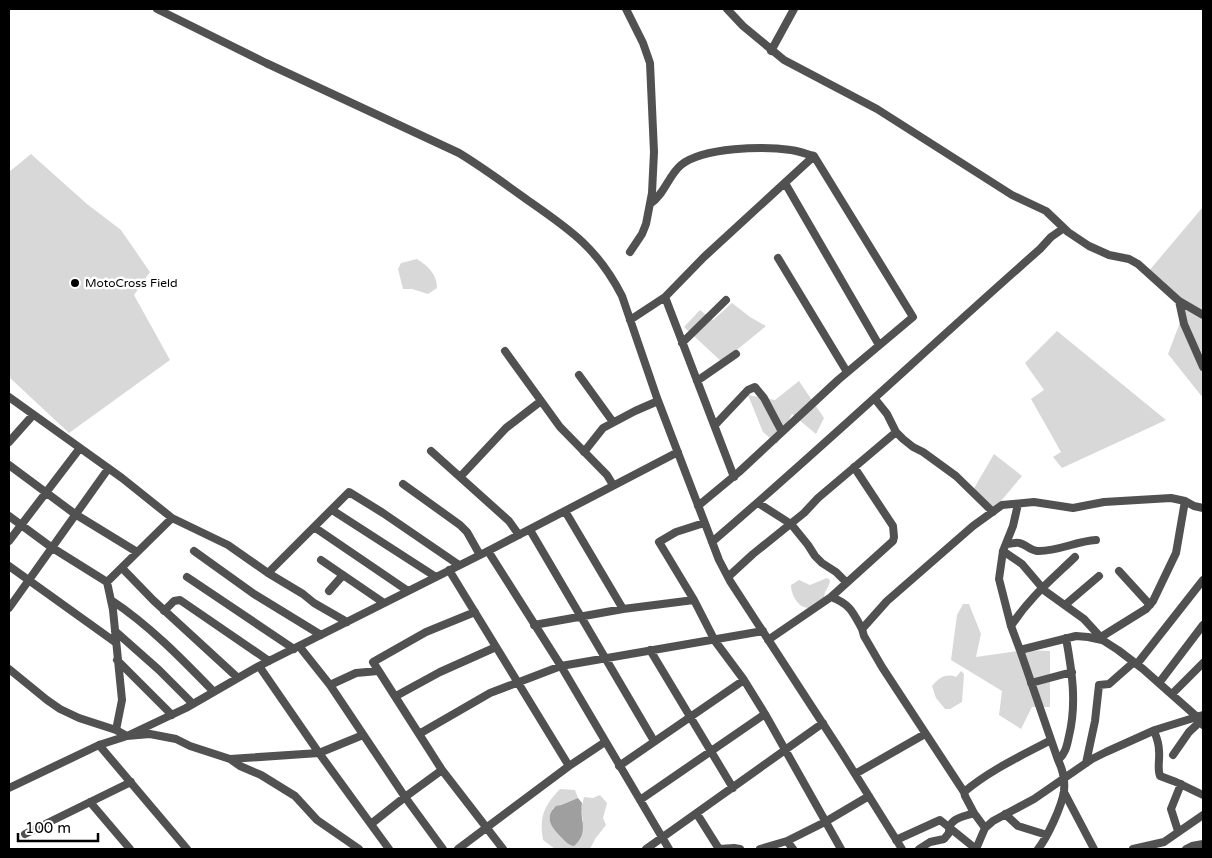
<svg xmlns="http://www.w3.org/2000/svg" width="1212" height="858" viewBox="0 0 1212 858" font-family="'Varela Round',sans-serif">
  <style>
    .green { fill: #d8d8d8 }
    .water { fill: #9f9f9f }
    .lines { fill: none; stroke-linecap: round; stroke-linejoin: round }
    .minor { stroke: #515151; stroke-width: 8 }
    .poi-dot { fill: #000; stroke: #fff; stroke-width: 2 }
    .labels { text-anchor: middle; dominant-baseline: central; stroke-width: 5; stroke-linejoin: round; paint-order: stroke }
    .poi-label { font-size: 12px; fill: #000; stroke: #fff; text-anchor: start }
  </style>
  <rect width="100%" height="100%" fill="#fff"/>
  <path class="green" d="M31 154 87 204 121 230 150 272 134 295 170 360 69 433 9 377V172Z
    M1202 208H1203V398L1168 354 1187 304 1148 272Z
    M417 259C428 266 437 274 437 288L428 294 412 289H403L398 269 401 263Z
    M732 303 750 317 766 326 722 362 684 327 700 310 713 320Z
    M1057 331 1166 420 1062 468 1053 457 1061 452 1031 399 1044 390 1025 363Z
    M799 381 824 418 816 434 792 414 777 444 763 432 748 395 775 400Z
    M994 454 1022 476 995 508 973 490Z
    M827 578 830 580C830 587 824 589 824 599 821 602 817 605 814 607 800 612 791 596 791 585L799 580 810 585Z
    M963 604H969L981 634 976 657 1025 650 1050 651V707H1032L1021 729 999 715 1002 691 951 660 957 615Z
    M961 671 964 674 962 702 950 709H945L936 698 932 686C939 678 945 673 956 677Z
    M560 789 575 790 578 798 553 808 549 819 583 821 581 809 584 797 593 798 600 795 607 803 603 818 606 825 595 839 590 849H555L543 840C539 816 544 806 560 789Z"/>
  <path class="water" d="M578 798 582 803C579 820 590 832 574 846 568 845 565 841 561 837 551 827 544 817 556 806L561 805Z"/>
  <g class="lines">
    <path class="minor" d="M157 9 266 63 459 153C482 167 504 183 526 199 569 229 597 247 622 296L657 398 719 560 730 581 840 750 902 849
      M626 9 643 43 650 63 654 152 652 193 646 224 642 234 630 252
      M727 9 743 26 784 60 877 109 1012 195 1046 211 1068 232 1089 246 1109 255 1129 259 1138 264 1179 301 1203 315
      M771 51 794 9
      M785 183 879 345
      M650 204C665 194 668 176 681 165 703 147 764 146 791 150 799 151 806 154 814 156L913 317 838 380 739 472 698 506
      M778 258 847 372
      M665 297 704 257 814 156
      M1179 301 1184 324 1203 367
      M630 320 665 297 734 477
      M682 343 726 300
      M505 351 560 427 607 475 613 485
      M579 375 613 422
      M697 381 736 354
      M9 397 122 478 172 518 228 545 268 573 303 594 314 603 347 622
      M875 399 887 414 896 432 903 439 913 447 923 452 956 476 993 512
      M715 425 748 390 755 387 764 398 782 432
      M9 442 33 415
      M431 451 509 521 519 535
      M584 452 603 428 635 411 658 401
      M9 465 75 514 137 552
      M460 477 506 428 541 401
      M403 484 460 525 467 532 480 555
      M758 503 791 524 808 545 815 556 822 563 836 572 846 582
      M1018 504 1013 526 1003 551 999 579 1011 626 1020 650 1058 760
      M332 510 436 577
      M565 511 623 609
      M9 516 51 547 107 582
      M704 523 676 532 659 542 694 600 715 641 744 680 765 714 841 849
      M314 527 408 591
      M530 530 654 741
      M9 541 80 448
      M712 542C823 447 930 346 1040 249L1051 237 1064 228
      M1007 544C1011 544 1016 542 1019 543 1026 544 1029 550 1037 551 1057 552 1076 541 1096 540
      M194 551 254 594 321 635
      M488 551 561 666 669 849
      M1003 551 1022 564 1045 591 1084 619 1104 641 1118 650 1143 669 1196 716 1203 725
      M321 560 384 603
      M9 566 115 642
      M122 568 153 600 238 678
      M449 570 569 766
      M1119 571 1150 605
      M268 573 349 492 383 513 459 565
      M187 577 294 649
      M728 577 753 554 804 513 818 498 896 432
      M329 591 343 575
      M831 597 893 541 894 537 893 526 854 467
      M111 600C149 625 182 659 214 692
      M1065 605 1099 576
      M9 608 108 469
      M164 611 174 601 180 600 269 661
      M534 625 623 609 694 600
      M1011 626C1030 597 1050 581 1075 557
      M862 629 864 636 882 667 964 792
      M115 631 159 670 193 704
      M1101 637 1146 609 1153 601 1176 553 1185 501
      M768 640 831 597C850 604 853 612 862 629L887 601 973 526 1002 505 1034 502 1073 508 1104 502 1171 498 1185 501 1194 506 1203 508
      M299 646 330 685 356 673 378 671
      M650 650 733 788
      M1020 650 1076 636 1088 637 1102 640
      M117 660 172 715
      M1137 664 1203 580
      M259 666 319 753 363 735
      M9 669 47 700 60 709 79 718 116 730 127 736 150 734 176 739 190 746 230 759 240 766 261 775 295 796 317 820 359 849
      M1031 683 1072 672
      M1159 683 1203 625
      M330 685 405 797 443 849
      M1172 694 1203 663
      M396 696 440 672 496 647
      M116 730 122 700 113 610 107 582 172 518
      M1154 731C1157 738 1159 744 1159 751 1160 759 1157 769 1160 776L1176 782 1203 795
      M419 734 373 662 426 632 475 612
      M99 745 187 849
      M1173 755 1189 732 1203 719
      M230 759 319 753 389 849
      M1086 763 1095 721 1099 685 1109 684 1134 662
      M619 766 744 680
      M855 774 925 734
      M9 788 99 745 127 736 186 708 259 666 488 551 678 452
      M1064 792 1094 849
      M640 800 765 714
      M90 802 130 849
      M974 813 965 796 964 792C990 770 1021 756 1051 740
      M697 814 719 849
      M1005 814 1018 826 1047 835
      M371 824 405 797 442 770
      M1178 831 1171 809 1181 784
      M25 834 131 782
      M896 840 940 820 976 849
      M787 841 825 822 869 796
      M458 849 569 766 605 742
      M503 849 442 770 419 734 490 693 561 666 763 631
      M646 849 823 723
      M719 849 734 848 740 849
      M760 849 787 841 793 849
      M919 849 930 842 944 839 949 833C948 818 963 817 974 813L985 828 993 821 1034 799 1092 759 1106 752 1155 730 1203 715
      M976 849 985 828
      M1038 849C1047 838 1062 806 1064 791 1065 781 1063 770 1058 760 1066 753 1067 745 1069 736 1077 703 1072 671 1066 638
      M1133 849 1164 842 1203 815
      M1186 849 1192 846 1203 844"/>
  </g>
  <circle class="poi-dot" cx="75" cy="283" r="5"/>
  <g class="labels">
    <g class="poi-label">
      <text x="85" y="283">MotoCross Field</text>
    </g>
  </g>
  <rect width="1212" height="858" fill="none" stroke="#000000" stroke-width="20"/>
  <path d="M18 833v8h80v-8" fill="none" stroke="#000000" stroke-width="2.5"/>
  <text x="25" y="833" font-size="15" fill="#000000" stroke="#ffffff" stroke-width="4" paint-order="stroke">100 m</text>
</svg>
